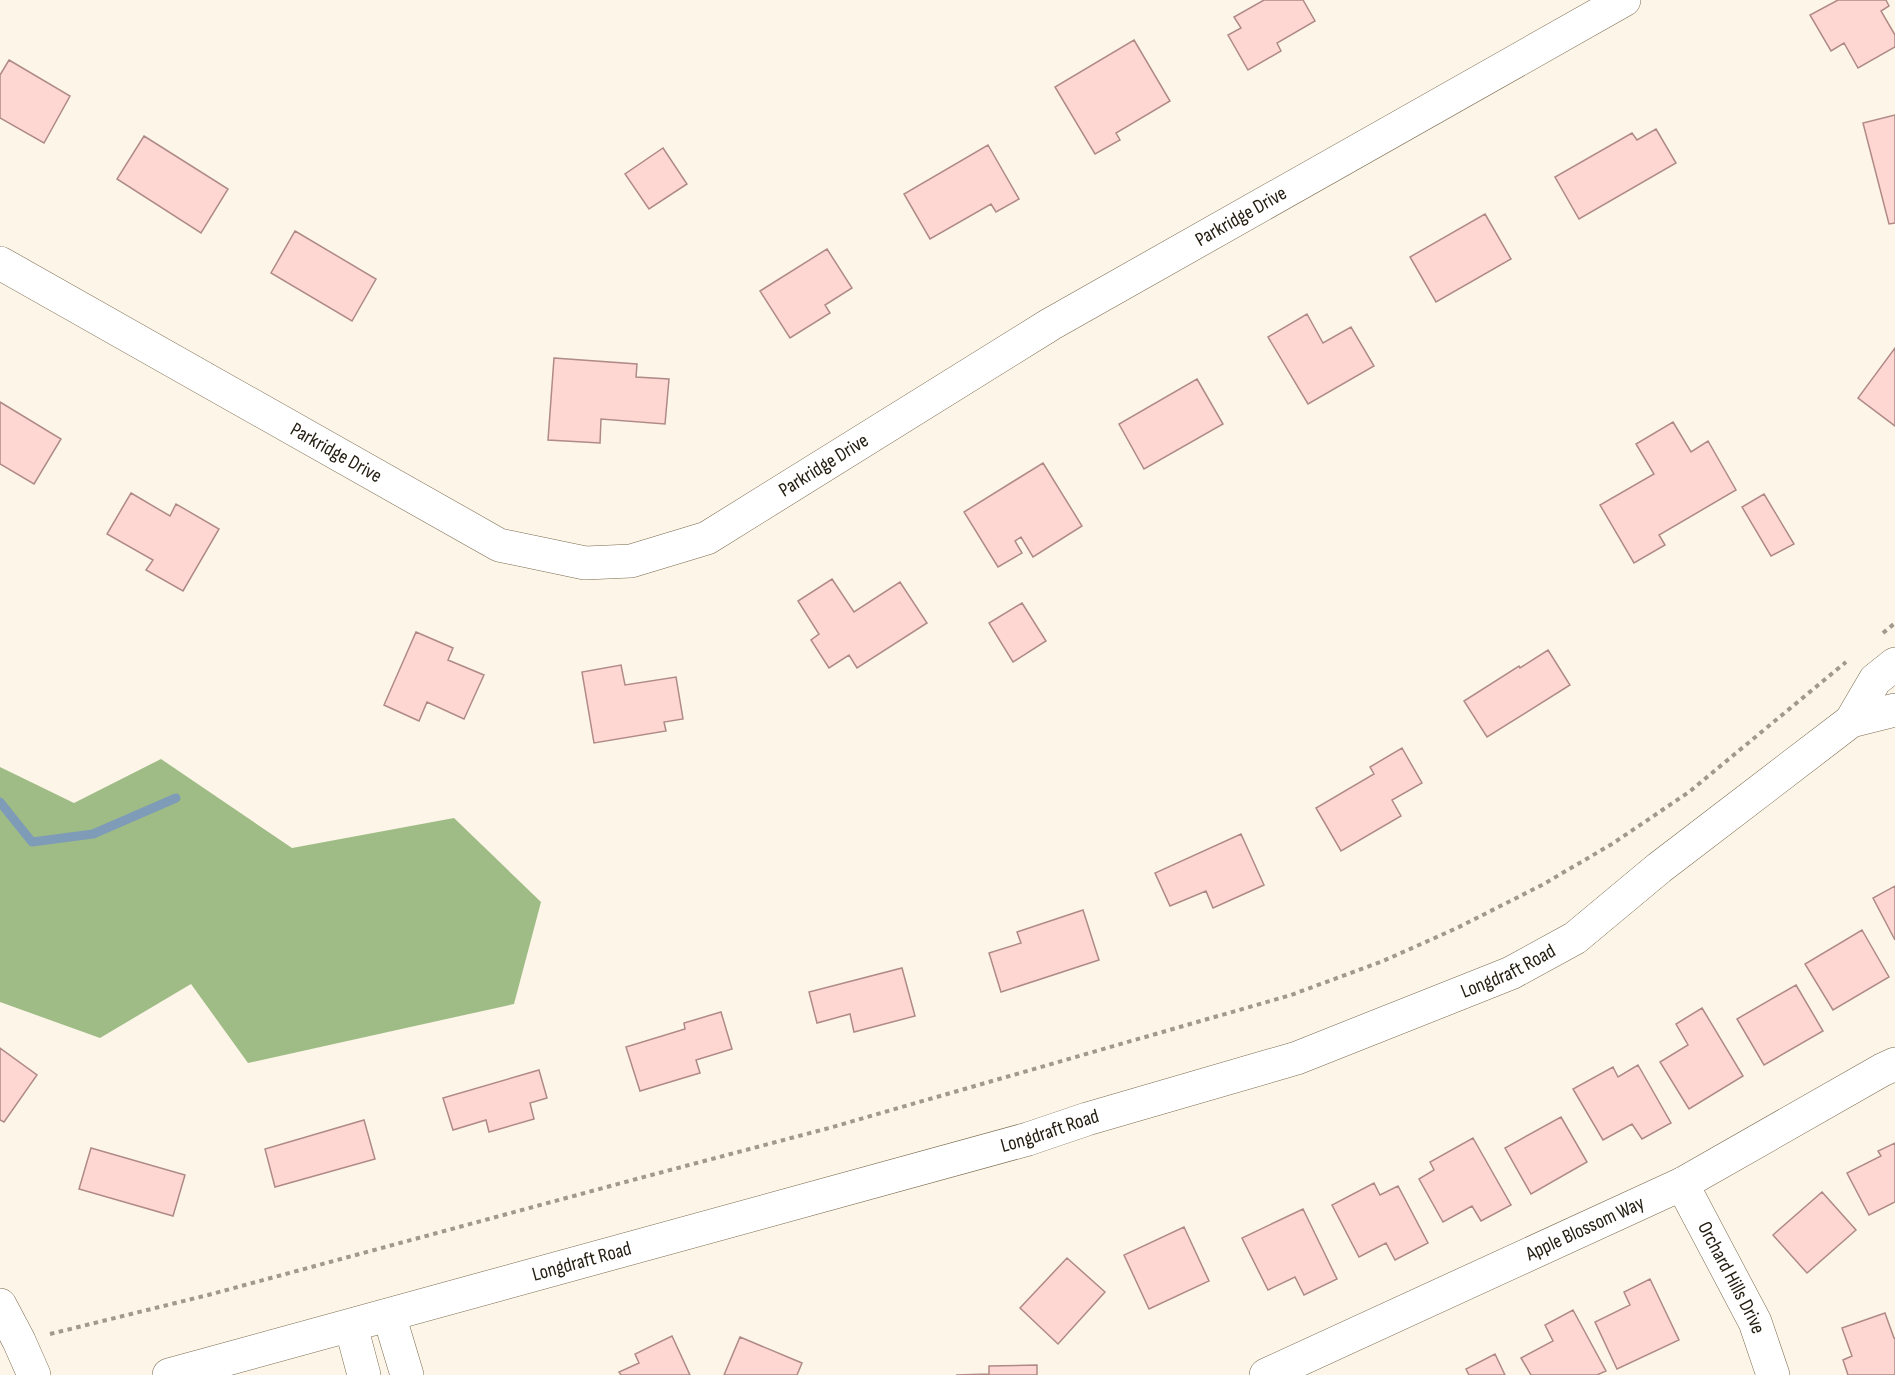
<svg xmlns="http://www.w3.org/2000/svg" width="1895" height="1375" viewBox="0 0 1895 1375" font-family="'Sofia Sans Condensed',sans-serif">
  <style>
    .forest { fill: #a0bc86 }
    .lines { fill: none; stroke-linecap: round; stroke-linejoin: round }
    .stream { stroke: #7e9bb8; stroke-width: 9 }
    .building { fill: #ffd7d2; stroke: #af8a86; stroke-width: 1.5 }
    .minor-casing { stroke: #7a6a4e; stroke-width: 34 }
    .tertiary-casing { stroke: #7a6a4e; stroke-width: 34 }
    .path { stroke: #a0998c; stroke-width: 4; stroke-dasharray: 4.5 4.5; stroke-linecap: butt }
    .minor { stroke: #fff; stroke-width: 33 }
    .tertiary { stroke: #fff; stroke-width: 33 }
    .labels { text-anchor: middle; dominant-baseline: central; stroke-width: 4.5; stroke-linejoin: round; paint-order: stroke }
    .street-label { font-size: 20px; fill: #262014; stroke: #fcf5e8 }
  </style>
  <rect width="100%" height="100%" fill="#fcf5e8"/>
  <path class="forest" d="M161 759 292 848 454 818 541 902 514 1004 248 1063 191 984 100 1038 0 1002V767L74 803Z"/>
  <g class="lines">
    <path class="stream" d="M0 802 32 842 93 834 176 798"/>
  </g>
  <path class="building" d="M1264 0H1303L1315 21 1277 43 1281 51 1248 70 1228 35 1241 28 1234 17Z
    M1838 0H1886L1889 6 1881 11 1895 35V47L1858 68 1844 43 1831 51 1810 15Z
    M1134 40 1170 101 1116 133 1120 140 1095 154 1055 87Z
    M9 60 70 96 44 143 0 118V75Z
    M1895 115V223L1889 224 1863 123Z
    M1656 129 1676 163 1579 219 1555 177 1632 133 1637 140Z
    M144 136 228 189 201 233 117 179Z
    M988 145 1019 199 996 212 991 204 930 239 904 194Z
    M663 148 687 184 649 209 625 174Z
    M1485 214 1511 259 1436 302 1410 257Z
    M295 231 376 279 352 321 271 273Z
    M827 249 852 288 825 305 830 313 790 338 760 291Z
    M1307 314 1323 343 1351 327 1374 366 1308 404 1268 337Z
    M1895 348V426L1858 398Z
    M554 358 637 364 636 377 669 379 665 424 601 419 600 443 548 440Z
    M1197 379 1223 424 1144 469 1119 424Z
    M0 402 61 439 34 484 0 464Z
    M1673 422 1691 452 1708 441 1736 490 1659 535 1665 545 1634 563 1600 505 1654 474 1636 444Z
    M1043 463 1082 526 1033 557 1021 537 1015 541 1022 553 998 567 964 512Z
    M131 493 170 516 176 504 219 529 183 591 146 570 153 560 107 534Z
    M1764 494 1794 544 1771 556 1742 507Z
    M832 579 854 612 900 582 927 623 857 668 849 655 829 668 811 640 819 634 798 601Z
    M1022 603 1046 641 1013 662 989 623Z
    M416 632 453 648 448 660 484 675 464 719 427 702 419 721 384 705Z
    M1548 650 1570 685 1487 737 1464 701 1519 666 1520 668Z
    M621 665 625 685 676 677 683 719 664 722 666 731 594 743 582 672Z
    M1402 748 1422 783 1392 800 1401 816 1341 851 1316 808 1374 774 1370 767Z
    M1241 834 1264 885 1213 908 1206 891 1170 906 1155 873Z
    M1895 886V940L1873 898Z
    M1083 910 1099 960 1001 992 989 953 1021 943 1017 932Z
    M1862 930 1889 977 1833 1010 1805 964Z
    M902 968 915 1016 854 1032 850 1014 817 1023 809 992Z
    M1796 985 1823 1031 1764 1065 1737 1019Z
    M1702 1008 1743 1076 1689 1109 1660 1062 1688 1045 1676 1024Z
    M721 1012 732 1049 696 1060 700 1073 640 1091 626 1047 685 1029 684 1023Z
    M0 1048 37 1075 4 1122 0 1120Z
    M1638 1065 1671 1123 1642 1139 1632 1124 1603 1140 1573 1089 1613 1067 1618 1077Z
    M539 1070 547 1098 530 1103 534 1119 489 1132 486 1120 453 1130 443 1098Z
    M1561 1117 1587 1162 1531 1194 1505 1148Z
    M364 1120 375 1159 275 1187 265 1149Z
    M1473 1138 1511 1205 1481 1221 1472 1206 1443 1222 1419 1179 1434 1170 1430 1162Z
    M1895 1143V1202L1869 1215 1847 1173 1881 1156 1878 1151Z
    M91 1148 185 1175 173 1216 79 1189Z
    M1374 1183 1380 1195 1398 1186 1428 1243 1395 1260 1386 1243 1359 1257 1332 1205Z
    M1822 1192 1856 1230 1807 1273 1773 1235Z
    M1303 1209 1337 1279 1304 1295 1295 1277 1268 1290 1242 1238Z
    M1184 1227 1209 1281 1149 1309 1124 1255Z
    M1067 1258 1105 1292 1058 1344 1020 1308Z
    M1650 1279 1679 1340 1617 1369 1595 1322 1630 1305 1624 1292Z
    M1573 1310 1606 1371 1597 1375H1531L1521 1358 1553 1341 1545 1325Z
    M1885 1313 1894 1338H1895V1375H1848L1843 1360 1852 1356 1842 1328Z
    M672 1336 690 1375H621L619 1372 639 1363 635 1354Z
    M740 1337 802 1363 797 1375H724Z
    M1495 1354 1505 1375H1469L1466 1369Z
    M1037 1365V1375H956L989 1374V1366Z"/>
  <g class="lines">
    <g class="minor-casing">
      <g id="minor">
        <path id="s1" d="M0 263 499 545 585 563 631 561 707 538 1051 324 1624 0"/>
        <path id="s2" d="M1682 1184 1755 1322 1773 1375"/>
        <path d="M0 1305 19 1341 34 1375"/>
        <path id="s3" d="M1266 1375 1682 1184 1882 1070 1895 1064"/>
      </g>
    </g>
    <g class="tertiary-casing">
      <g id="tertiary">
        <path d="M1851 721 1875 680 1895 664"/>
        <path d="M389 1315 407 1375"/>
        <path d="M351 1326 364 1375"/>
        <path id="s4" d="M169 1375 1028 1139 1087 1119 1297 1058 1511 973 1575 938 1659 868 1851 721 1895 710"/>
      </g>
    </g>
    <path class="path" d="M1883 633 1895 623
      M50 1334 208 1295 640 1178 829 1128 1291 995 1383 961 1457 928 1542 885 1612 844 1689 792 1846 662"/>
    <use href="#minor" class="minor"/>
    <use href="#tertiary" class="tertiary"/>
  </g>
  <g class="labels">
    <g class="street-label">
      <text stroke="none"><textPath href="#s1" startOffset="1410">Parkridge Drive</textPath></text>
      <text stroke="none"><textPath href="#s1" startOffset="386">Parkridge Drive</textPath></text>
      <text stroke="none"><textPath href="#s1" startOffset="924">Parkridge Drive</textPath></text>
      <text stroke="none"><textPath href="#s4" startOffset="1400">Longdraft Road</textPath></text>
      <text stroke="none"><textPath href="#s4" startOffset="914">Longdraft Road</textPath></text>
      <text stroke="none"><textPath href="#s3" startOffset="351">Apple Blossom Way</textPath></text>
      <text stroke="none"><textPath href="#s4" startOffset="428">Longdraft Road</textPath></text>
      <text stroke="none"><textPath href="#s2" startOffset="106">Orchard Hills Drive</textPath></text>
    </g>
  </g>
</svg>
